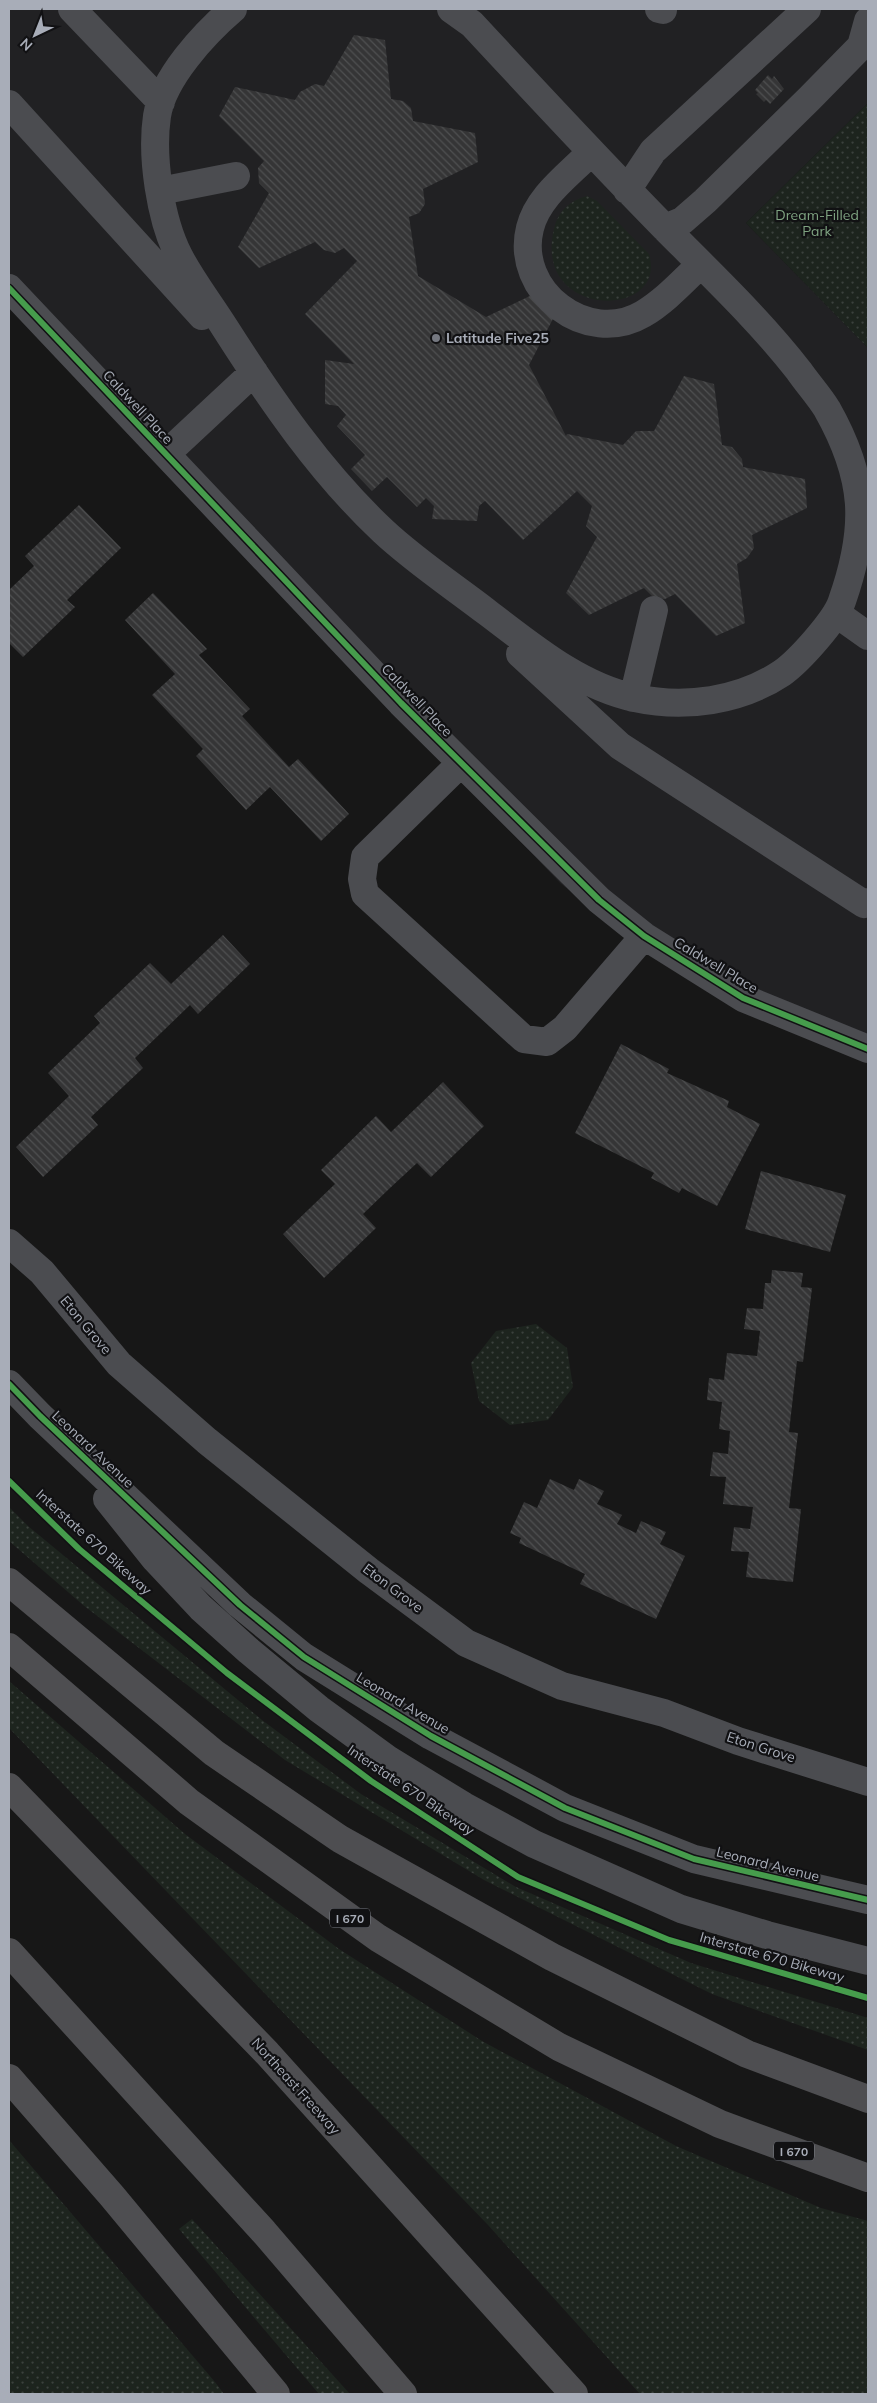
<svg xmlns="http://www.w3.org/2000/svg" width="877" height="2403" viewBox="0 0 877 2403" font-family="Mulish,sans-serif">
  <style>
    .built { fill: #212123 }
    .grass { fill: url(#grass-dots) }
    .building { fill: url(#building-back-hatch) }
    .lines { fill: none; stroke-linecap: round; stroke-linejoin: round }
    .minor { stroke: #4b4c50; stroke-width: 28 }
    .highway { stroke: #4e4e51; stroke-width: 28 }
    .cycleway-casing { stroke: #111113; stroke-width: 9 }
    .cycleway { stroke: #469c4c; stroke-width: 6 }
    .poi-dot { fill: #757880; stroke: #111113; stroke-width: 2 }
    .labels { text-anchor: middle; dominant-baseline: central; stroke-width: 4.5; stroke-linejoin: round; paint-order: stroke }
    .shield { fill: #111113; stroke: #7b7e86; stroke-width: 1 }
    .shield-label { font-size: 12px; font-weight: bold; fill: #a8adb8 }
    .park-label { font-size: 14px; fill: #7fa381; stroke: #111113 }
    .poi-label { font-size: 14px; font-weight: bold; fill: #a8adb8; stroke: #111113; text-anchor: start }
    .street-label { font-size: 14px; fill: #a8adb8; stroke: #111113 }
  </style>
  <defs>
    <pattern id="grass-dots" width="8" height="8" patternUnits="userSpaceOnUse" patternTransform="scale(1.25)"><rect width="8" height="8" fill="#1d241e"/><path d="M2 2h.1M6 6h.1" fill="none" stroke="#3b413d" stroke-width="1.8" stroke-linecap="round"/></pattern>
    <pattern id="building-back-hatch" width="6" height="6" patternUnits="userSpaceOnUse" patternTransform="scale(1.25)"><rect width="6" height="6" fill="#353536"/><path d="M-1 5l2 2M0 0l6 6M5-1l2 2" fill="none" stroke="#4f5051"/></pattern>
  </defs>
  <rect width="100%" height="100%" fill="#171717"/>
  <path class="built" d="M9 9H868V103L746 223 868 348V552L861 558 868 566V1046L655 954 561 884 9 307Z"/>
  <path class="grass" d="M868 103V348L746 223Z
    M587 196 597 201 649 254C669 320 532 320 554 229 558 211 569 201 587 196Z
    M536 1324 567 1348 573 1387 548 1420 510 1425 479 1401 471 1363 496 1331Z
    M9 1507 28 1526 262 1720 361 1794 516 1887 691 1963 868 2018V2050L712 1994 484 1880 285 1760 83 1605 9 1541Z
    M9 1681 185 1834 339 1949 482 2041 676 2146 821 2208 868 2221V2394H640L488 2225 9 1728Z
    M9 2140 215 2382 224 2394H9Z
    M192 2219 350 2394H319L179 2229Z"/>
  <path class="building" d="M354 35 385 40 391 99 403 101 411 108 413 121 475 133 478 162 423 189 425 204 419 213 409 217 418 276 486 317 534 294 555 315 529 365 566 436 567 434 623 445 636 431H654L684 376 714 384 722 445 732 447 742 459 743 467 805 479 807 508 752 535 754 548 747 558 737 564 745 623 716 636 675 594 665 599 654 598 644 588 589 615 566 593 597 537 586 526 592 506 577 491 523 540 485 501 479 506 477 521 432 519 434 506 426 498 417 507 387 477 372 491 351 469 365 455 337 426 346 415 338 406 325 404V360L354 364 305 314 357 261 344 248 335 253 324 250 315 242 259 268 238 247 269 193 259 183 258 168 264 161 219 116 235 87 295 100 300 92 315 84 324 86Z
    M768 75 772 79 774 76 784 89 770 104 766 100 764 102 756 94 758 93 755 90Z
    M79 505 121 548 67 600 75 607 23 657 9 643V590L34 566 25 556Z
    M153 593 207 649 199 655 250 709 242 716 289 767 298 759 349 814 321 841 270 787 246 810 196 756 203 749 152 695 175 674 125 620Z
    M223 935 250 964 198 1014 190 1005 135 1058 143 1068 91 1117 98 1125 43 1177 16 1147 69 1096 48 1073 100 1023 94 1016 150 963 171 984Z
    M621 1044 669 1069 667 1073 729 1101 727 1107 760 1124 717 1206 682 1188 679 1193 651 1178 654 1173 575 1133Z
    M443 1082 484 1126 431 1177 417 1163 390 1188 363 1214 376 1228 324 1278 283 1234 335 1184 321 1170 376 1116 391 1132Z
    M761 1171 846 1195 830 1252 745 1229Z
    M772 1270 803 1273 801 1287 812 1288 803 1362 797 1361 789 1432 798 1433 789 1508 801 1509 793 1582 746 1577 749 1552 731 1551 734 1527 750 1529 753 1507 723 1504 726 1477 710 1476 713 1452 728 1454 730 1431 719 1429 722 1402 707 1400 709 1378 724 1380 727 1353 757 1356 760 1331 744 1329 747 1308 763 1309 765 1283H771Z
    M550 1479 574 1490 579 1479 604 1491 597 1504 622 1515 617 1524 636 1533 641 1521 666 1532 660 1544 685 1556 656 1619 580 1584 585 1574 519 1543 521 1538 510 1533 524 1502 537 1508Z"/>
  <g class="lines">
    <path class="minor" d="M72 9 161 102
      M233 9C204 34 163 78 157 116 151 156 160 219 179 256 192 281 210 304 225 328 271 400 321 473 383 531 415 561 453 586 488 613 533 647 579 686 635 698 685 709 740 701 782 673 799 661 836 620 842 601 868 527 866 478 827 409 819 396 808 384 799 371 760 321 714 277 669 232 602 164 537 94 472 24L451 9
      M659 9 663 10
      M9 104 202 316
      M591 152C569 175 538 196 530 228 514 291 587 347 643 314 665 301 683 281 701 264
      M627 190 653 151 807 9
      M160 191 236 176
      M665 228 682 221 705 201 810 98 861 46 868 21
      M9 288 401 703 599 900 644 936 743 998 868 1049
      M166 454 254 372
      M837 614 868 636
      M520 654 620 746 864 904 868 902
      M633 698 654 610
      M461 763 365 857 362 879 365 894 524 1039 547 1042 565 1028 644 936
      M9 1243 42 1272 119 1364 207 1441 369 1571 466 1643 562 1686 664 1713 738 1741 868 1782
      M9 1384 40 1416 240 1605 304 1657 431 1736 565 1808 694 1859 868 1900
      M107 1499 155 1559 201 1608 249 1651 319 1709 389 1760 464 1806 534 1844 681 1909 767 1935 868 1961"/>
    <path class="highway" d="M9 1582 214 1753 340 1839 552 1957 747 2054 868 2099
      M9 1647 189 1802 378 1938 559 2047 720 2124 868 2178
      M9 1787 267 2053 574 2394
      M9 1952 264 2232 403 2394
      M9 2078 112 2196 276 2394"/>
    <g class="cycleway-casing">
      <path id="cycleway" d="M9 288 401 703 599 900 644 936 743 998 868 1049
        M9 1384 40 1416 240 1605 304 1657 431 1736 565 1808 694 1859 868 1900
        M9 1481 79 1549 227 1673 371 1781 518 1877 669 1940 868 1998"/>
    </g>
    <use href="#cycleway" class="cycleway"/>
  </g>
  <circle class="poi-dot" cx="436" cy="338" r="5"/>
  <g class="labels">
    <g class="shield">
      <rect x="330" y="1908.5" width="40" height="19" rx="4"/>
      <rect x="774" y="2141.5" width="40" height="19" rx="4"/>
    </g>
    <g class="shield-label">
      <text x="350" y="1918">I 670</text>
      <text x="794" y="2151">I 670</text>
    </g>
    <g class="park-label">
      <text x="817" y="215">Dream-Filled<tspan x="817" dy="16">Park</tspan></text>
    </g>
    <g class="poi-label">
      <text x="446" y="338">Latitude Five25</text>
    </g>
    <g class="street-label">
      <text transform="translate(138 407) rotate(47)">Caldwell Place</text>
      <text transform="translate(417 700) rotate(46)">Caldwell Place</text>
      <text transform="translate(716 965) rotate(31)">Caldwell Place</text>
      <text transform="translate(86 1325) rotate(50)">Eton Grove</text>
      <text transform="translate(93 1449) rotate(43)">Leonard Avenue</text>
      <text transform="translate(94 1542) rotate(42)">Interstate 670 Bikeway</text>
      <text transform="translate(393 1588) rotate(37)">Eton Grove</text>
      <text transform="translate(403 1703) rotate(31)">Leonard Avenue</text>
      <text transform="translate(761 1747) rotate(18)">Eton Grove</text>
      <text transform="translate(411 1790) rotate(34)">Interstate 670 Bikeway</text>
      <text transform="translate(768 1864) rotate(14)">Leonard Avenue</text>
      <text transform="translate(772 1957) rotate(16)">Interstate 670 Bikeway</text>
      <text transform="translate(296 2086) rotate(48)">Northeast Freeway</text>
    </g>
  </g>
  <rect width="877" height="2403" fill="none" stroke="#a8adb8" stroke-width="20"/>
  <g transform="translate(35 35) rotate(223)" stroke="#111113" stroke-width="4" paint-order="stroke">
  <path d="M0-4L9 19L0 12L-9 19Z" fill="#a8adb8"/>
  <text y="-8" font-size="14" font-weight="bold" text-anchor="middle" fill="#a8adb8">N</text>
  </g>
</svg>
